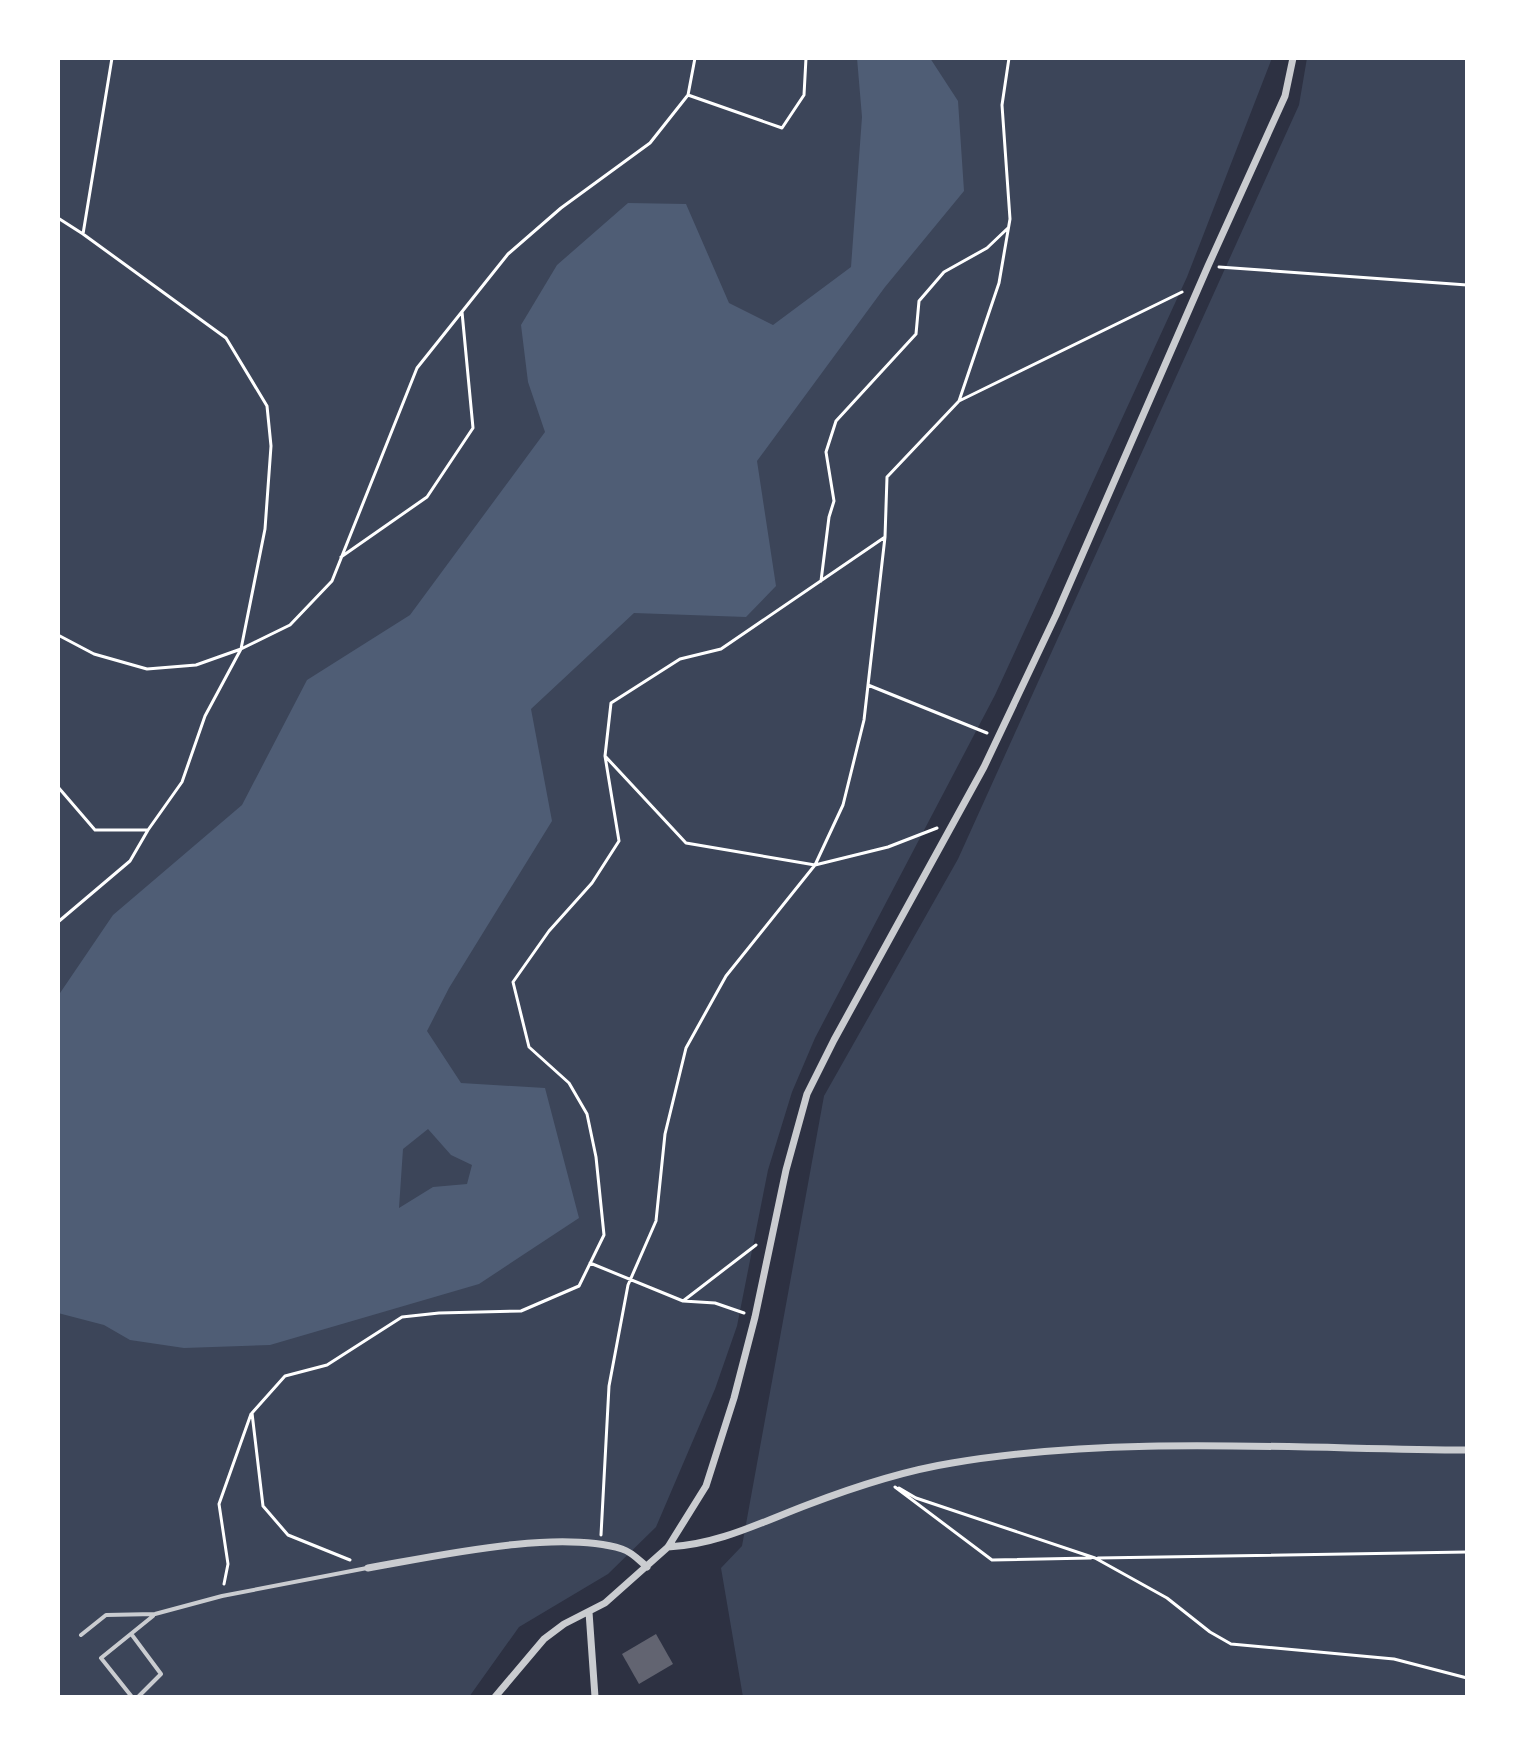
<svg xmlns="http://www.w3.org/2000/svg" width="1525" height="1755" viewBox="0 0 1525 1755" font-family="Figtree,sans-serif">
  <style>
    .green { fill: #3c4559 }
    .water { fill: #4f5d75; fill-rule: evenodd }
    .building { fill: #626471 }
    .lines { fill: none; stroke-linecap: round; stroke-linejoin: round }
    .path { stroke: #fff; stroke-width: 3 }
    .service { stroke: #caccd0; stroke-width: 4 }
    .minor { stroke: #caccd0; stroke-width: 7 }
  </style>
  <rect width="100%" height="100%" fill="#2d3142"/>
  <path class="green" d="M58 58H1272L1187 277 995 695 815 1038 792 1092 768 1170 737 1326 715 1389 656 1527 608 1574 519 1627 469 1697H58Z
    M1307 58H1467V1697H743L721 1568 742 1546 824 1096 958 859 1299 105Z"/>
  <path class="water" d="M857 58H930L958 101 964 191 885 287 757 461 776 586 746 617 634 613 531 709 552 821 449 988 427 1031 461 1083 545 1088 579 1218 479 1284 270 1345 184 1348 130 1340 104 1325 58 1313V996L113 915 242 805 307 680 410 615 545 432 528 382 521 325 557 265 628 203 686 204 729 303 773 325 851 267 862 117ZM428 1129 451 1155 472 1165 467 1184 433 1187 399 1208 403 1149Z"/>
  <path class="building" d="M656 1634 673 1664 639 1684 622 1654Z"/>
  <g class="lines">
    <path class="path" d="M688 95 782 128 804 95 806 58
      M58 218 83 234
      M1219 267 1467 285
      M959 401 999 283 1010 219 1002 105 1009 58
      M341 557 427 497 473 428 462 312
      M821 581 829 517 834 501 826 452 836 421 916 334 919 301 944 272 987 248 1008 228
      M58 635 94 654 147 669 196 665 241 649 290 625 332 581 417 368 508 254 561 208 650 143 688 95 695 58
      M868 685 987 733
      M605 756 611 703 680 659 721 649 885 537 887 477 959 401 1182 292
      M58 787 95 830H148L182 782 205 716 241 649 265 529 271 446 267 406 226 338 83 234 112 58
      M58 922 130 861 148 830
      M590 1263 683 1301 715 1303 744 1313
      M683 1301 756 1245
      M895 1487 992 1560 1091 1558
      M899 1488 916 1498 1095 1558 1167 1598 1210 1632 1231 1644 1394 1659 1467 1678
      M601 1535 609 1386 628 1285 656 1221 665 1134 686 1048 726 976 815 865 843 805 864 720 885 537
      M1098 1558 1467 1552
      M350 1560 288 1535 263 1506 252 1413 285 1376 327 1365 402 1317 439 1313 521 1311 579 1286 604 1235 596 1157 587 1114 569 1083 529 1047 513 982 549 931 592 883 619 841 605 756 686 843 815 865 888 847 937 828
      M224 1584 228 1564 219 1504 251 1414"/>
    <path class="service" d="M81 1635 106 1615 155 1614 222 1596 367 1568
      M132 1635 161 1674 138 1697
      M132 1697 101 1658 153 1616"/>
    <path class="minor" d="M668 1547C717 1545 762 1522 807 1505 854 1487 902 1471 952 1463 1116 1435 1300 1449 1467 1450
      M368 1568C437 1556 556 1529 622 1549 632 1552 640 1561 647 1567
      M589 1612 595 1697
      M495 1697 544 1639 564 1624 605 1603 668 1547 706 1486 734 1398 755 1317 786 1170 807 1094 834 1040 984 767 1056 615 1208 266 1285 96 1293 58"/>
  </g>
  <rect width="1525" height="1755" fill="none" stroke="#ffffff" stroke-width="120"/>
</svg>
